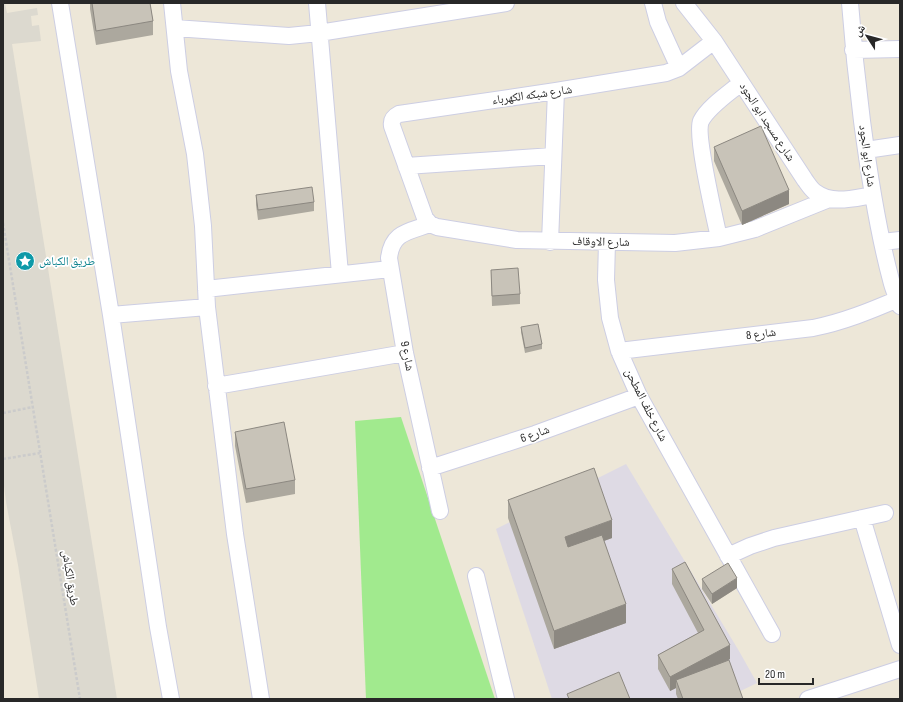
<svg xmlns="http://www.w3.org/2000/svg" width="903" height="702" viewBox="0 0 903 702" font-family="'Sofia Sans Condensed','Noto Naskh Arabic',sans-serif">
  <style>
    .industrial { fill: #dedae4 }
    .green { fill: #a1ea8e }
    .plaza { fill: #dcd9cf }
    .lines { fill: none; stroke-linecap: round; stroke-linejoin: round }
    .minor-casing { stroke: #cdcee3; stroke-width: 18 }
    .path { stroke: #cbcbcb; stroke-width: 2.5; stroke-dasharray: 3 2; stroke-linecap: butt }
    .minor { stroke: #fff; stroke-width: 16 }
    .wall { fill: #aca89e }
    .shaded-wall { fill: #8c8881 }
    .building { fill: #c8c3b8; stroke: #8c8881 }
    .labels { text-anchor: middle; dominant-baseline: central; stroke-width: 3.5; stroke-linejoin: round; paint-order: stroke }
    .street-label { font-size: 12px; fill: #282828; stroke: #fff }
    .culture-label { font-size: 12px; fill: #0d838f; stroke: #fff; text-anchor: start }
  </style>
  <rect width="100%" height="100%" fill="#ede7d8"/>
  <path class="industrial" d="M626 464 739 651 757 683 724 699H552L496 529Z"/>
  <path class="green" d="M401 417 495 699H366L355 421Z"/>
  <path class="plaza" d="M3 3H5L7 13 37 8 38 15 31 16 32 26 39 25 41 41 12 44 117 699H39L18 565 6 502 3 478Z"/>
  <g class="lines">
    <g class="minor-casing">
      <path id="minor" d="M60 3 111 315 158 627 171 699
        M317 3 340 274
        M653 3 658 22 679 68
        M684 3 714 41 805 180C808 184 811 189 815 192 832 205 854 198 873 195
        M850 3C853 43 857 82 862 121 869 174 877 228 891 280 893 289 897 297 900 306
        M175 28 289 36 319 33 506 3
        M714 41 679 68 666 73 556 91 399 114C393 117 391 120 392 126L425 218 430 224 437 227 517 240 675 243 719 238 755 229 829 199
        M853 50 900 49
        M866 150 900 145
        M406 166 553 156
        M430 224C408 232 392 232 389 258L405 353 440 511
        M719 238C715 219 695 134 701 121 708 107 729 93 741 83
        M550 242 556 91
        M607 242 606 280 610 318 619 351 639 396 772 634
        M882 242 900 240
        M206 289 390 269
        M207 307 235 534 261 699
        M111 315 207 307 203 226 195 154 179 71 172 3
        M619 351 813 328C843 322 870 311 898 299
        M216 386 405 353
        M430 468 535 434 639 396
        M862 518 900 645
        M728 556 750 546 774 538 885 513
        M476 576 506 699
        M808 699 900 669"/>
    </g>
    <path class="path" d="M3 223 80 699
      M3 413 33 407
      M3 459 40 453"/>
    <use href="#minor" class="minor"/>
  </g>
  <path class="wall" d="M90 3H150L153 21V35L96 45 90 9Z
    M714 147 789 204 742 225 714 161Z
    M256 195 314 202V211L258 220 256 205Z
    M491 270 520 294V304L492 306Z
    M521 327 542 344V349L525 353 521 332Z
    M235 432 295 480V494L246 503 235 446Z
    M508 500 612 538 604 541 626 623 554 649 508 518Z
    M672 569 730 659 722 663 743 699H678L676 694V688L670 691 658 669V655L698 633 672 584Z
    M702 579 737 588 712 604 702 589Z"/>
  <path class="shaded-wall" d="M789 190V204L742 225V211Z
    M612 520V538L565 555V537Z
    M737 578V588L712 604V594Z
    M626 604V623L554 649V631Z
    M730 645V659L679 687 676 680V688L670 691V677Z"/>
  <path class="building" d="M92 3H150L153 21 96 31Z
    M761 126 789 190 742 211 714 147Z
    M312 187 314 202 258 210 256 195Z
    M518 268 520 294 492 296 491 270Z
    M538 324 542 344 525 348 521 327Z
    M284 422 295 480 246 489 235 432Z
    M594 468 612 520 565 537 568 547 602 535 626 604 554 631 508 500Z
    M685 562 730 645 670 677 658 655 704 630 672 569Z
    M728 563 737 578 712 594 702 579Z
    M729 660 743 699H683L676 680Z
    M619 672 630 699H569L567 694Z"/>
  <defs>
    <g id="sight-disc" transform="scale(1)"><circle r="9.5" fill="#0f9aa8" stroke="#fff"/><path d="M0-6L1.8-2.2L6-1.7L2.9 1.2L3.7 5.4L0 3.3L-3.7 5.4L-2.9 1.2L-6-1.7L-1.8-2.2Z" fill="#fff"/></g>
  </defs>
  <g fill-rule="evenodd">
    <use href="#sight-disc" x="25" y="261"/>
  </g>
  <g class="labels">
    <g class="street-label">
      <text transform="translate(532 95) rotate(-8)">شارع شبكه الكهرباء</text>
      <text transform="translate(767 122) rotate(57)">شارع مسجد ابو الجود</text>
      <text transform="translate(867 156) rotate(82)">شارع ابو الجود</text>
      <text transform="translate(601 242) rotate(1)">شارع الاوقاف</text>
      <text transform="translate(761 334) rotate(-7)">شارع 8</text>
      <text transform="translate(407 356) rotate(79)">شارع 9</text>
      <text transform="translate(646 405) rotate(63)">شارع خلف المطحن</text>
      <text transform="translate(535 434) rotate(-19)">شارع 6</text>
      <text transform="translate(70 578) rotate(81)">طريق الكباش</text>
    </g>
    <g class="culture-label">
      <text x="39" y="261">طريق الكباش</text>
    </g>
  </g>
  <rect width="903" height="702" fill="none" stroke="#282828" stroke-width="8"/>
  <g transform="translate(867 36) rotate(306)" stroke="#ffffff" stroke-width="3" paint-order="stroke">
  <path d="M0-3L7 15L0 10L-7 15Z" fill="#282828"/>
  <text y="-6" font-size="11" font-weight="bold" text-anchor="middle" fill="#282828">ش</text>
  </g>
  <path d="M759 678v6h54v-6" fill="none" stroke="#282828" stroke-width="2"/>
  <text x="765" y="678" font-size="12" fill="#282828" stroke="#ffffff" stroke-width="3" paint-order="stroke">20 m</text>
</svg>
